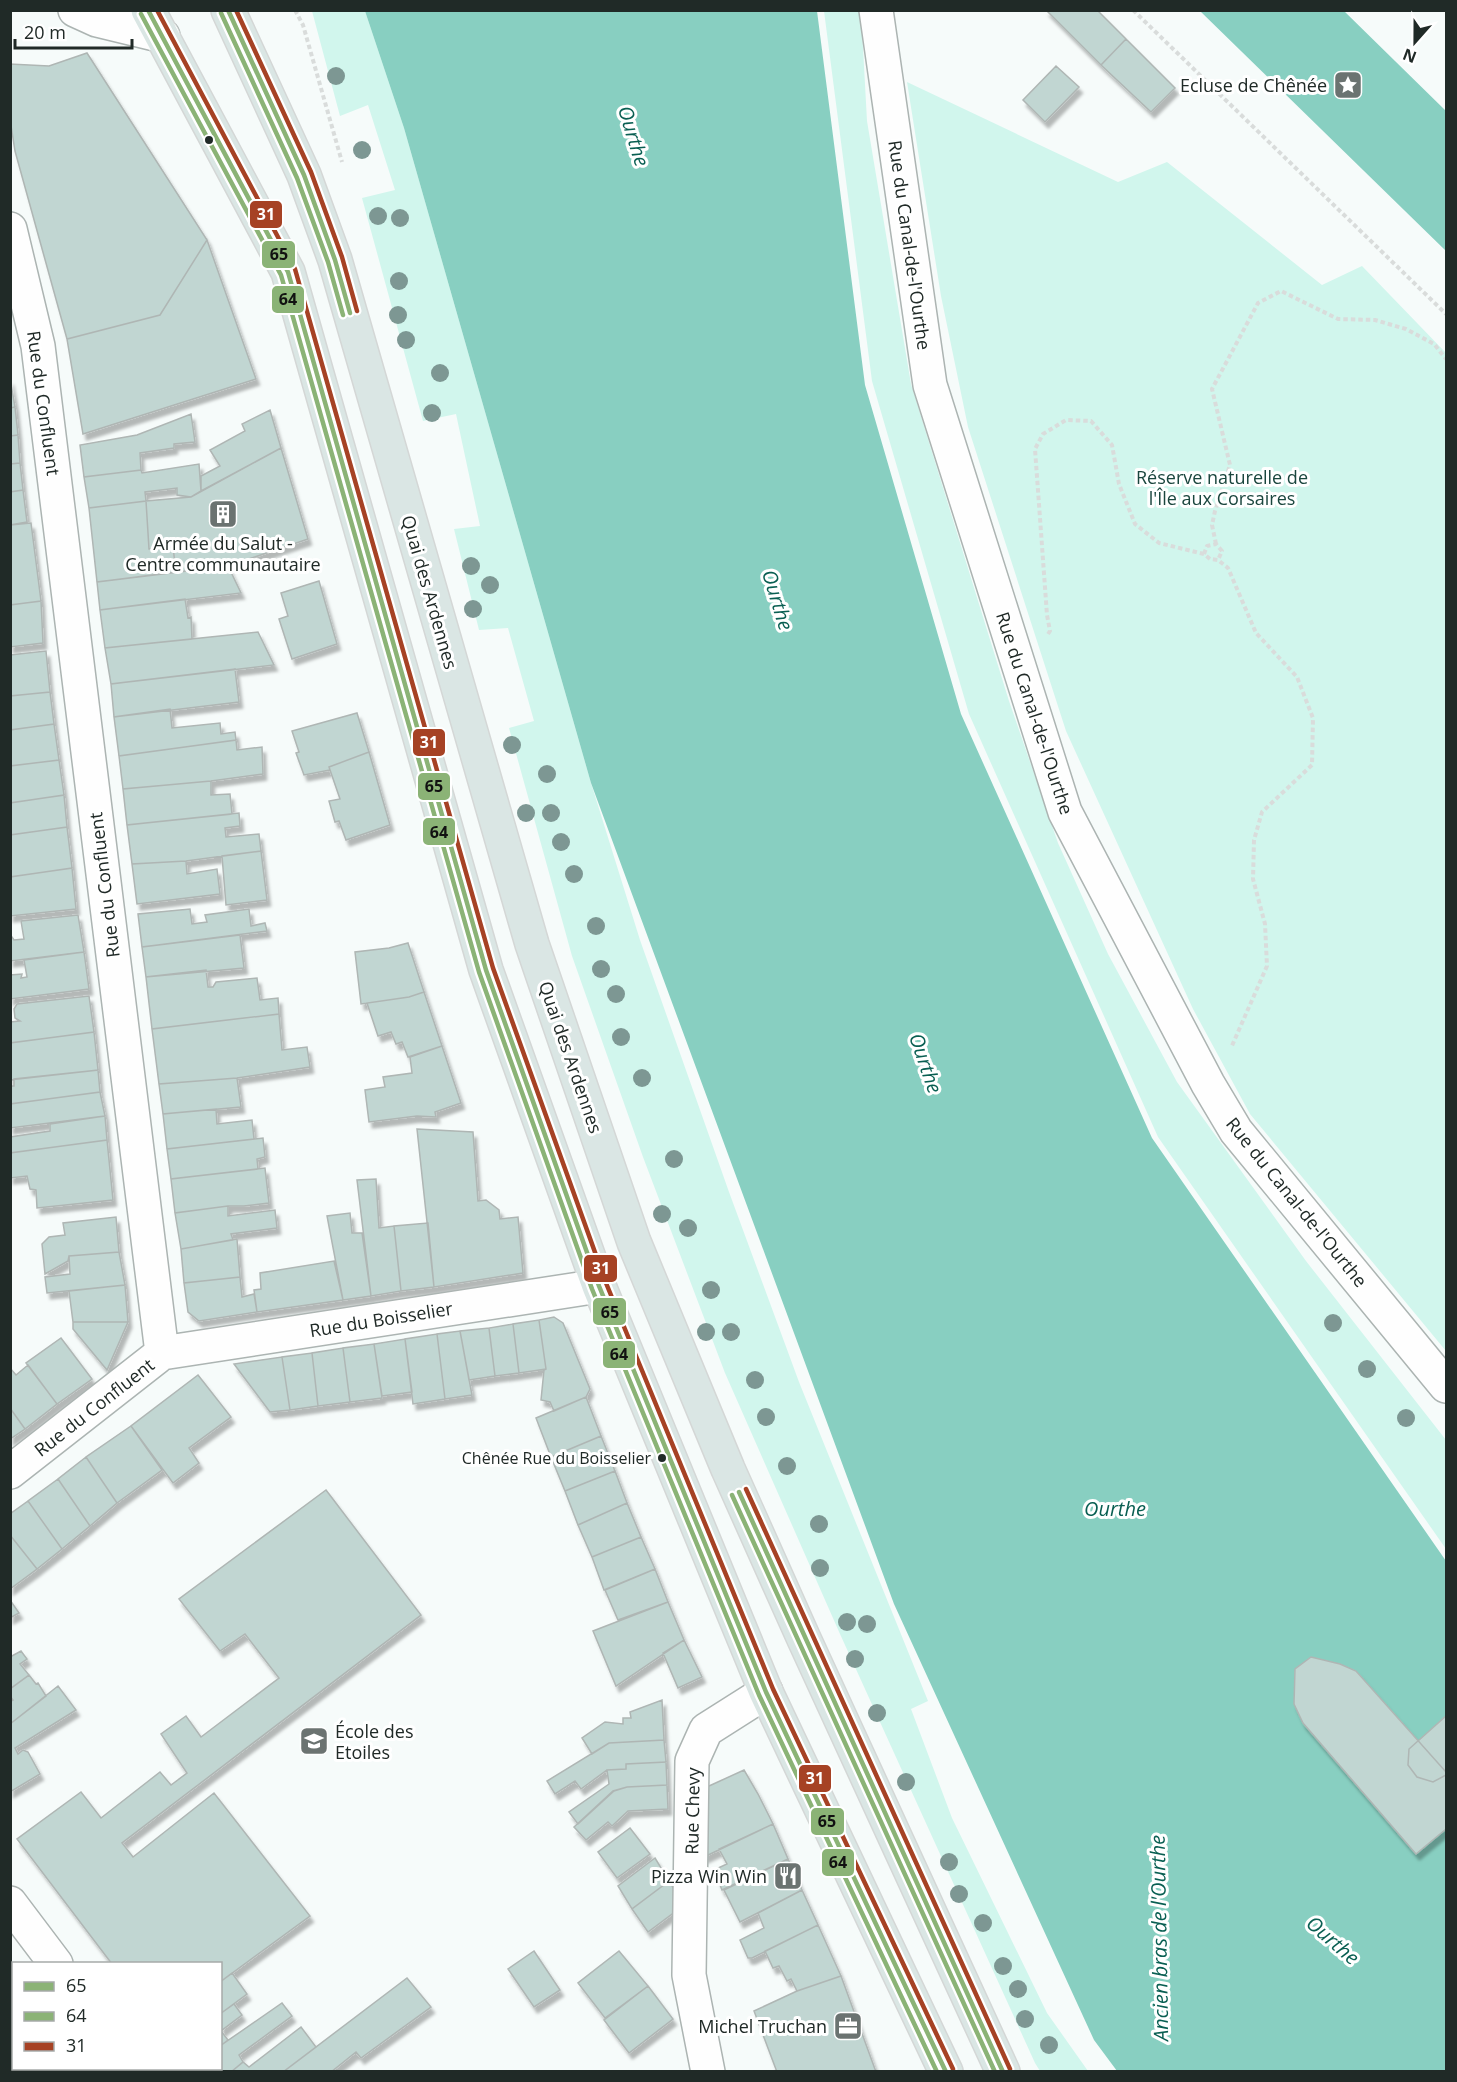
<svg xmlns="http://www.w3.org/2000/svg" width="1457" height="2082" viewBox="0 0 1457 2082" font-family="'Open Sans',sans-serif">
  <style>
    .green { fill: #d1f6ed }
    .water { fill: #88cfc1 }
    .building { fill: #c1d6d2; stroke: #afb6b4; stroke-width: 1.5; filter: url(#shadow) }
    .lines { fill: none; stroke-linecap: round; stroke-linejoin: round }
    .minor-casing { stroke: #acb4b2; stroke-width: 36 }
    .major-casing { stroke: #d4d7d6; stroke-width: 36 }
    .path { stroke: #d9dcdb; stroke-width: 4; stroke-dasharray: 4.5 3; stroke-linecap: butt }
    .minor { stroke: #fefefe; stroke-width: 33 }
    .major { stroke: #dae6e4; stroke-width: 33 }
    .bus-1-casing { stroke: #fff; stroke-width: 9 }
    .bus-2-casing { stroke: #fff; stroke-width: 9 }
    .bus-3-casing { stroke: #fff; stroke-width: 9 }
    .bus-1 { stroke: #8bb376; stroke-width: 4.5 }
    .bus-2 { stroke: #8bb376; stroke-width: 4.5 }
    .bus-3 { stroke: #a64224; stroke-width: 4.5 }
    .tree { fill: #7d9793 }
    .bus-dot { fill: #202a27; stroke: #fff; stroke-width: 2 }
    .labels { text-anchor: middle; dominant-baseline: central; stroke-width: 6; stroke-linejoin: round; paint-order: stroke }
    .bus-label { font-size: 16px; fill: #202a27; stroke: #fff; text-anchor: end }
    .poi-label { font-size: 18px; fill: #202a27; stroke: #fff; text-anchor: end }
    .street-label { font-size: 18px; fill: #202a27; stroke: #fff }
    .park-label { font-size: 18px; fill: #1a463e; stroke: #fff }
    .water-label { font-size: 20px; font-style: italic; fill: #095f52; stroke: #fff }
    .line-badge { stroke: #fff; stroke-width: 2 }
    .badge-label { font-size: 16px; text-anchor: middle; font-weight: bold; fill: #fff }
    .pale-badge-label { font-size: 16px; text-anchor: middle; font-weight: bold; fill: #111 }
  </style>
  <defs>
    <filter id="shadow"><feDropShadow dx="3.5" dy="6" stdDeviation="1.5" flood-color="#0004"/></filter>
  </defs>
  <rect width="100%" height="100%" fill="#f6fbfa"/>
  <path class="green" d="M312 11H365L404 128 591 783 640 940 729 1192 799 1382 928 1701 911 1709 952 1818 1047 2013 1088 2071H1040L1035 2063 840 1634 725 1373 643 1157 572 956 509 728 534 721 508 628 479 630 454 529 480 526 456 414 423 421 362 198 395 190 368 105 340 116Z
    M824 11H861L867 121 911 384 1009 701 1058 843 1108 954 1177 1082 1306 1261 1446 1440V1549L1158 1137 969 714 872 381Z
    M907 82 1118 182 1167 162 1322 285 1362 266 1446 353V1351L1250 1114 1193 1009 1066 731 968 427 941 296Z"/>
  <path class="water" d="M365 11H817L865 385 961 714 1152 1138 1446 1561V1772L1356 1671 1340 1664 1311 1657 1295 1669 1294 1704 1303 1723 1416 1854 1446 1829V2071H1117L1094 2040 894 1604 591 783 404 128Z
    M1200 11H1344L1446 111V251Z"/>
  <path class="building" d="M1046 10H1097L1126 39 1101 65Z
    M1126 39 1175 88 1151 112 1101 65Z
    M87 53 207 240 160 315 67 339 15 151 10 119V64L49 66Z
    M1056 66 1079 87 1045 122 1023 100Z
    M207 240 256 379 83 434 67 339 160 315Z
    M10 379 15 407 10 408Z
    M15 407 18 435 10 436V408Z
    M270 410 281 448 201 491V476L220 466 210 450 245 431 242 424Z
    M191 414 195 442 174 444V448L140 453 141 470 84 477 80 445 137 435Z
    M18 435 20 463 10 464V436Z
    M281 448 308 539 228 566 176 572 173 547 149 549 146 501 191 497Z
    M20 463 23 490 10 492V464Z
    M199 464 201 491 191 497 177 495V488L145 492 146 501 89 508 84 477 141 470 142 473Z
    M23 490 27 522 10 525V492Z
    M146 501 149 549 173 547 176 572 97 582 89 508Z
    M31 523 41 601 10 605V525Z
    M228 566 241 593 100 610 97 582Z
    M319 581 337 644 292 659 279 619 288 616 281 593Z
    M185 599 188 618 191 617 192 639 105 648 100 610Z
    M41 601 43 643 10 647V605Z
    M258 632 274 665 111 684 105 648Z
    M46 651 50 692 10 696V655Z
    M235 669 239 702 114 717 111 684Z
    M50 692 54 724 10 730V696Z
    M170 709 172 728 220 723 221 734 235 732 236 740 119 756 114 717Z
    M357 713 369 752 329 767 330 770 304 775 296 753 299 752 292 731Z
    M54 724 59 760 10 766V730Z
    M236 740 237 750 262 747 263 774 211 781 123 789 119 756Z
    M369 752 390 825 346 840 339 821 335 822 329 801 340 799 329 767Z
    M59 760 64 795 10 803V766Z
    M211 781V795L230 794 232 814 127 825 123 789Z
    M64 795 67 827 10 835V803Z
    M239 813 240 826 225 828 226 837 259 834 261 851 186 861 132 864 127 825Z
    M67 827 72 868 10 877V835Z
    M261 851 267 900 226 905 222 856Z
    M186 861 187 874 217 869 220 894 137 904 132 864Z
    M72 868 76 909 10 916V877Z
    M190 909 192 924 207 922 205 915 249 909 251 926 265 923 267 931 142 947 138 914Z
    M78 915 84 952 10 961V937H12L14 940 24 939 21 921Z
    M240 935 244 968 146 977 142 947Z
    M408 943 424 992 409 997 361 1004 355 952 389 948Z
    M84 952 89 989 10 999V975L22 974 21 978 27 977 24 960Z
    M206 970 208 987H213L216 982 257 978 260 1000 278 998 279 1014 152 1029 146 977Z
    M424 992 442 1046 408 1057 402 1042 396 1044 391 1032 378 1036 367 1003 409 997Z
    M89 996 94 1032 10 1043V1022L20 1021 15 1018 14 1009 17 1004Z
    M279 1014 282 1050 307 1047 310 1067 237 1078 159 1084 152 1029Z
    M94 1032 98 1070 10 1080V1043Z
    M442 1046 461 1103 435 1112 436 1117 417 1116 369 1122 365 1090 385 1087 383 1077 412 1073 410 1057Z
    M98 1070 100 1092 10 1104V1086H14V1079Z
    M237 1078 241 1107 163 1114 159 1084Z
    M100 1092 105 1116 10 1128V1104Z
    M216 1109 217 1124 252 1120 254 1139 167 1149 163 1114Z
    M105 1116 107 1140 10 1153V1137L50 1131V1124Z
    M417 1129 473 1132 478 1201 486 1200 499 1210 500 1219 518 1217 523 1273 434 1287Z
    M263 1138 265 1157 257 1159 258 1169 171 1179 167 1149Z
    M107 1140 113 1200 37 1208 36 1190 30 1189 27 1176 10 1178V1153Z
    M265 1168 269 1203 244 1206H228L175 1213 171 1179Z
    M376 1179 379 1228 394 1226 401 1291 371 1296 357 1180Z
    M228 1206V1216L275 1210 277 1228 231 1234 233 1240 181 1249 175 1213Z
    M350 1213 352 1233H362L371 1296 343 1300 327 1216Z
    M116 1217 119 1252 69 1256 68 1261 45 1274 42 1244 49 1237 65 1235 63 1223Z
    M428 1223 434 1287 401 1291 394 1226Z
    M237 1239 240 1277 184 1283 181 1249Z
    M119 1252 125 1285 47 1293 45 1277 70 1274 69 1256Z
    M334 1261 343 1300 257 1312 254 1290 261 1289 260 1273Z
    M240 1277 242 1297 254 1294 257 1312 199 1321 188 1312 184 1283Z
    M125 1285 128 1322H73L69 1291Z
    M554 1317 563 1323 590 1389 586 1397 554 1411 550 1402 541 1400 544 1370 546 1369 539 1320Z
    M539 1320 546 1369 519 1373 513 1324Z
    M73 1322H128L107 1370 73 1329Z
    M513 1324 519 1373 495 1376 489 1328Z
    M489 1328 495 1376 469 1380 460 1331Z
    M460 1331 472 1395 445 1399 437 1334Z
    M437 1334 445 1399 413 1404 405 1339Z
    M61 1338 92 1379 57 1404 26 1363Z
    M405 1339 412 1392 382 1396 374 1344Z
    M374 1344 382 1398 350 1402 343 1348Z
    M343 1348 350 1402 318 1406 312 1353Z
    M312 1353 318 1406 290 1410 282 1357Z
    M282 1357 290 1410 270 1412 234 1364Z
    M28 1365 57 1404 25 1429 10 1408V1368L16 1375Z
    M198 1375 231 1417 189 1448 199 1463 173 1483 131 1426Z
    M586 1397 601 1436 551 1457 536 1418Z
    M10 1408 25 1429 10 1439Z
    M131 1426 162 1470 117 1503 86 1457Z
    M601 1436 615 1471 565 1491 551 1457Z
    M86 1457 117 1503 90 1526 58 1479Z
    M615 1471 627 1503 578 1525 565 1491Z
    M58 1479 90 1526 62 1549 28 1501Z
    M326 1490 421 1615 122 1843 133 1857 214 1793 310 1916 220 1982V1964H112L17 1839 81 1792 101 1818 160 1772 171 1785 187 1773 161 1734 186 1716 201 1737 279 1678 245 1634 220 1651 179 1599Z
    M28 1501 62 1549 37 1569 10 1535V1514Z
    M627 1503 641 1537 592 1557 578 1525Z
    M10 1535 37 1569 10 1589Z
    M641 1537 655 1569 604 1590 592 1557Z
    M655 1569 668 1602 618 1620 605 1590Z
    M10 1600 19 1613 10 1618Z
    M668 1602 684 1640 616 1686 593 1631Z
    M684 1640 702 1677 678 1688 663 1653Z
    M21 1651 27 1659 20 1664 29 1675 10 1689V1657Z
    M1311 1657 1340 1664 1356 1671 1446 1772V1829L1416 1854 1303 1723 1294 1704 1295 1669Z
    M29 1675 36 1684 38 1683 46 1696 10 1724V1702L13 1700 10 1696V1689Z
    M58 1686 76 1710 15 1748 18 1754 23 1750 28 1752 40 1774 10 1792V1724Z
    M662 1700 664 1740 609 1743 592 1754 582 1738 605 1722 623 1724V1718H631L630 1712Z
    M1446 1716V1775L1433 1782 1417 1777 1408 1765 1409 1749Z
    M664 1740 666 1762 626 1764V1769L607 1770 581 1789 575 1781 555 1794 547 1781 609 1743Z
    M666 1762 667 1785 627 1787 614 1791 578 1824 569 1812 609 1784 607 1770 626 1769V1764Z
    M744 1770 758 1794 773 1824 704 1857 698 1791Z
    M667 1785 668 1809 628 1811 612 1826 608 1822 586 1840 574 1827 613 1791 627 1787Z
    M773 1824 788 1859 722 1890 714 1870 727 1864 719 1849Z
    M630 1828 650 1854 617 1878 598 1852Z
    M655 1858 669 1881 632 1909 618 1886Z
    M788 1859 802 1890 740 1922 724 1890Z
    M669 1881 684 1905 648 1932 632 1909Z
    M802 1890 818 1925 752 1958H748L740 1940 764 1928 758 1913Z
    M818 1925 841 1976 797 1991 791 1979 787 1981 779 1966 773 1968 765 1951Z
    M534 1951 560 1990 534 2007 508 1969Z
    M619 1951 648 1986 605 2018 578 1983Z
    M10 1965 14 1968V1990L10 1994Z
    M232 1973 247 1994 220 2014V1982Z
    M841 1976 876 2072H777L754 2011 797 1991Z
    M407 1978 431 2007 361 2058 356 2052 331 2072H283Z
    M648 1986 673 2019 629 2053 604 2020Z
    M14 1990V2040L10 2045V1994Z
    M282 2003 292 2016 239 2055 243 2062 231 2072H188L191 2068H220V2046Z
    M234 2004 242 2015 221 2031 228 2040 220 2046V2014Z
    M301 2027 316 2047 283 2072H231L243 2062 249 2067Z
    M14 2040V2068H21L19 2072H10V2045Z
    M69 2068 65 2072H19L21 2068Z"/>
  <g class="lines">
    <g class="minor-casing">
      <path id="minor" d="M75 10 97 20 163 36
        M876 10 930 385 1065 812 1208 1084 1236 1131 1446 1386
        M10 229 38 346 162 1353
        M10 1472 162 1353 599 1286
        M10 1903 56 1964
        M134 2068 137 2072
        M708 2072 689 1975 692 1761 706 1730 766 1692"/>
    </g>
    <g class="major-casing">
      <path id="major" d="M148 10 288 272 486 970 599 1286 766 1692 946 2072
        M228 10 304 175 335 260 532 944 634 1242 728 1469 804 1639 1003 2072"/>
    </g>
    <path class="path" d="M295 10 303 25 342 162
      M1133 10 1446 314
      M1216 544 1212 525 1215 511 1230 465 1212 389 1258 303 1281 291 1338 319 1375 320 1406 329 1434 344 1446 359
      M1204 554 1207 546 1216 544 1222 551 1218 560
      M1048 634 1050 631 1047 615 1035 449 1043 434 1066 420 1091 421 1112 445 1119 484 1135 524 1159 543 1204 554 1210 559 1218 560 1228 568 1256 633 1297 677 1313 718 1312 765 1262 812 1254 840 1253 879 1265 924 1267 966 1231 1048"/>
    <use href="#minor" class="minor"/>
    <use href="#major" class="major"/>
    <g class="bus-1-casing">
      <path id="bus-1" d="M148 10 288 272 486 970 599 1286 766 1692 946 2072
        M228 10 304 175 335 260 350 313
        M739 1492 1003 2072"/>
    </g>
    <g class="bus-2-casing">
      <path id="bus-2" d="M221 13 297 178 328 262 343 315
        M141 14 281 275 479 972 592 1289 759 1695 937 2072
        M732 1495 995 2072"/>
    </g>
    <g class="bus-3-casing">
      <path id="bus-3" d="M157 10 295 269 493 968 606 1283 773 1689 953 2069
        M236 10 311 172 342 257 357 311
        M746 1489 1010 2069"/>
    </g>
    <use href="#bus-1" class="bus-1"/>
    <use href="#bus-2" class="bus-2"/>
    <use href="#bus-3" class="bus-3"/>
  </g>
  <g class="tree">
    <circle cx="336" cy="76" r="9"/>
    <circle cx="362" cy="150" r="9"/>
    <circle cx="378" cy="216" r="9"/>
    <circle cx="400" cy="218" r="9"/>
    <circle cx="399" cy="281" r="9"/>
    <circle cx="398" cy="315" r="9"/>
    <circle cx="406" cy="340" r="9"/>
    <circle cx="440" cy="373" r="9"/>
    <circle cx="432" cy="413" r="9"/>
    <circle cx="471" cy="566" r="9"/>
    <circle cx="490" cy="585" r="9"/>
    <circle cx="473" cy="609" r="9"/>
    <circle cx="512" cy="745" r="9"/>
    <circle cx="547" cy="774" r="9"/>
    <circle cx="526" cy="813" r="9"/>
    <circle cx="551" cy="813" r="9"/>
    <circle cx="561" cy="842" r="9"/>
    <circle cx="574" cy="874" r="9"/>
    <circle cx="596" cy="926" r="9"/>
    <circle cx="601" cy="969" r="9"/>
    <circle cx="616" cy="994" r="9"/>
    <circle cx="621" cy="1037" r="9"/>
    <circle cx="642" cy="1078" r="9"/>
    <circle cx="674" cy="1159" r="9"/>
    <circle cx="662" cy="1214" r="9"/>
    <circle cx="688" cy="1228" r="9"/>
    <circle cx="711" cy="1290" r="9"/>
    <circle cx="1333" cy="1323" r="9"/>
    <circle cx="706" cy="1332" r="9"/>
    <circle cx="731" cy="1332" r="9"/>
    <circle cx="1367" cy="1369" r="9"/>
    <circle cx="755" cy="1380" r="9"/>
    <circle cx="766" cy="1417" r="9"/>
    <circle cx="1406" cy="1418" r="9"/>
    <circle cx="787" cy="1466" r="9"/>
    <circle cx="819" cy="1524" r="9"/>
    <circle cx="820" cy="1568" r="9"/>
    <circle cx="847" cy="1622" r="9"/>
    <circle cx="867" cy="1624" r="9"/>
    <circle cx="855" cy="1659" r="9"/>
    <circle cx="877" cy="1713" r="9"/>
    <circle cx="906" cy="1782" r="9"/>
    <circle cx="949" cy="1862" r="9"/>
    <circle cx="959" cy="1894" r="9"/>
    <circle cx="983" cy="1923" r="9"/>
    <circle cx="1003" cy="1966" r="9"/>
    <circle cx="1018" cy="1989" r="9"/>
    <circle cx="1025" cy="2019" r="9"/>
    <circle cx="1049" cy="2045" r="9"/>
  </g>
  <defs>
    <g id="sight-square" transform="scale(1.5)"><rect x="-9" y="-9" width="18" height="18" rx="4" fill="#6b7371" stroke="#fff"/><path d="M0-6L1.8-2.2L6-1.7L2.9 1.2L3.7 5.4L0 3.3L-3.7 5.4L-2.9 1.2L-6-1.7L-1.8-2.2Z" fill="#fff"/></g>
    <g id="building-square" transform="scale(1.5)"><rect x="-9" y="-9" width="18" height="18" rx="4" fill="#6b7371" stroke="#fff"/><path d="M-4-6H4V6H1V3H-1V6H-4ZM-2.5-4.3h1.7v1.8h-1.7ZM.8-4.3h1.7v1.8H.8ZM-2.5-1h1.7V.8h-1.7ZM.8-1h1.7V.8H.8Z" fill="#fff"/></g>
    <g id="school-square" transform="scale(1.5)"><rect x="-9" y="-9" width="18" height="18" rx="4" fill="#6b7371" stroke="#fff"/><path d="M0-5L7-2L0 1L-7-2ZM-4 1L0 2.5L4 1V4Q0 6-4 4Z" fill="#fff"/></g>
    <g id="restaurant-square" transform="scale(1.5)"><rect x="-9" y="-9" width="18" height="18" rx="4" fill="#6b7371" stroke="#fff"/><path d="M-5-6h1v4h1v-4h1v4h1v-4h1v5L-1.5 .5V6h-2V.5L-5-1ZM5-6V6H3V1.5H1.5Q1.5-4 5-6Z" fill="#fff"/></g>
    <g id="office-square" transform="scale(1.5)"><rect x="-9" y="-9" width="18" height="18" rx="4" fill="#6b7371" stroke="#fff"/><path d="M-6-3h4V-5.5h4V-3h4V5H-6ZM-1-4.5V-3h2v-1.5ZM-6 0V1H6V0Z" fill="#fff"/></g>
  </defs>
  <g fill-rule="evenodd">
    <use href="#sight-square" x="1348" y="85"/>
    <use href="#building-square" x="223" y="514"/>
    <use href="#school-square" x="314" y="1741"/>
    <use href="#restaurant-square" x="788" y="1876"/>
    <use href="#office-square" x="848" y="2026"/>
  </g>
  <g class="bus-dot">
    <circle cx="209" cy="140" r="5"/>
    <circle cx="662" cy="1458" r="5"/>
  </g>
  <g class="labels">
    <g class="bus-label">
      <text x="651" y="1458">Chênée Rue du Boisselier</text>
    </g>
    <g class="poi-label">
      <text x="1327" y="85">Ecluse de Chênée</text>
      <text x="223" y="543" text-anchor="middle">Armée du Salut -<tspan x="223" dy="21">Centre communautaire</tspan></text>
      <text x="335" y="1731" text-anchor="start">École des<tspan x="335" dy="21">Etoiles</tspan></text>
      <text x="767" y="1876">Pizza Win Win</text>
      <text x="827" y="2026">Michel Truchan</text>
    </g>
    <g class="street-label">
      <text transform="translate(910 245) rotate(82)">Rue du Canal-de-l'Ourthe</text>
      <text transform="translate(44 403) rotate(82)">Rue du Confluent</text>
      <text transform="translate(430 592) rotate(74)">Quai des Ardennes</text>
      <text transform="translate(1035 713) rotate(72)">Rue du Canal-de-l'Ourthe</text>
      <text transform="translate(104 885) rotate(-97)">Rue du Confluent</text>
      <text transform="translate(571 1057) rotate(71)">Quai des Ardennes</text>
      <text transform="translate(1297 1202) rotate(51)">Rue du Canal-de-l'Ourthe</text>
      <text transform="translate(381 1319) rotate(-9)">Rue du Boisselier</text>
      <text transform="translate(94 1407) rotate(-38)">Rue du Confluent</text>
      <text transform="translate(692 1811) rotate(-89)">Rue Chevy</text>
    </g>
    <g class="park-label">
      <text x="1222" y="477">Réserve naturelle de<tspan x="1222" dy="21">l'Île aux Corsaires</tspan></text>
    </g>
    <g class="water-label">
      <text transform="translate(634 136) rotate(73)">Ourthe</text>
      <text transform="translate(778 600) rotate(73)">Ourthe</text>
      <text transform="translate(926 1063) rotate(71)">Ourthe</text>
      <text x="1115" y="1508">Ourthe</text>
      <text transform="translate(1159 1938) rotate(-91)">Ancien bras de l'Ourthe</text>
      <text transform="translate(1333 1940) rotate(41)">Ourthe</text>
    </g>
  </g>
  <g class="line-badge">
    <rect x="249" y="200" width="34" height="29" rx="6" fill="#a64224"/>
    <rect x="261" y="240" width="35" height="29" rx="6" fill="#8bb376"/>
    <rect x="271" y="285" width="34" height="29" rx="6" fill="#8bb376"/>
    <rect x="412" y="728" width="34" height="29" rx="6" fill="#a64224"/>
    <rect x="417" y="772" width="34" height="29" rx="6" fill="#8bb376"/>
    <rect x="422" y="817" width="34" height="29" rx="6" fill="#8bb376"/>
    <rect x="583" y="1254" width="35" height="29" rx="6" fill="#a64224"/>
    <rect x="592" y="1297" width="35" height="29" rx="6" fill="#8bb376"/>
    <rect x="602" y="1340" width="34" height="29" rx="6" fill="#8bb376"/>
    <rect x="798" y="1764" width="34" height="29" rx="6" fill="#a64224"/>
    <rect x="810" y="1807" width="35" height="29" rx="6" fill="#8bb376"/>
    <rect x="821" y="1848" width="34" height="29" rx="6" fill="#8bb376"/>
  </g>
  <g class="badge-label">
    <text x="266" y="220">31</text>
    <text x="429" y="748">31</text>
    <text x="601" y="1274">31</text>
    <text x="815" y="1784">31</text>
  </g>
  <g class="pale-badge-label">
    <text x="279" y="260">65</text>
    <text x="288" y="305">64</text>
    <text x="434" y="792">65</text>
    <text x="439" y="838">64</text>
    <text x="610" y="1318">65</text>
    <text x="619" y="1360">64</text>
    <text x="827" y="1827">65</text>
    <text x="838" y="1868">64</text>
  </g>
  <rect width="1457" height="2082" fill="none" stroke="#202a27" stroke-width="24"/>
  <rect x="12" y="1962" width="210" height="108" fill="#ffffff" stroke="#a6aaa9" stroke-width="1.5"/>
  <rect x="24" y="1982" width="30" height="9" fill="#8bb376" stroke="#a6aaa9" stroke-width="1.5"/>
  <text x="66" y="1992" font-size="18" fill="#202a27">65</text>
  <rect x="24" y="2012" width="30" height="9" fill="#8bb376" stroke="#a6aaa9" stroke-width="1.5"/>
  <text x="66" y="2022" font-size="18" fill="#202a27">64</text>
  <rect x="24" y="2042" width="30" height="9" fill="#a64224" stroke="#a6aaa9" stroke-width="1.5"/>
  <text x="66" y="2052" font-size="18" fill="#202a27">31</text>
  <g transform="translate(1415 42) rotate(201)" stroke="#ffffff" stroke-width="4.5" paint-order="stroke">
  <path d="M0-4.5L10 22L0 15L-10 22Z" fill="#202a27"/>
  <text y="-9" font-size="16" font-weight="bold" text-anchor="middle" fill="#202a27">N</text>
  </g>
  <path d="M15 39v9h117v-9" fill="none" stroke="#202a27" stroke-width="3"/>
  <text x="24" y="39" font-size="18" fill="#202a27" stroke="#ffffff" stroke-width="4.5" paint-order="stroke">20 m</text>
</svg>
